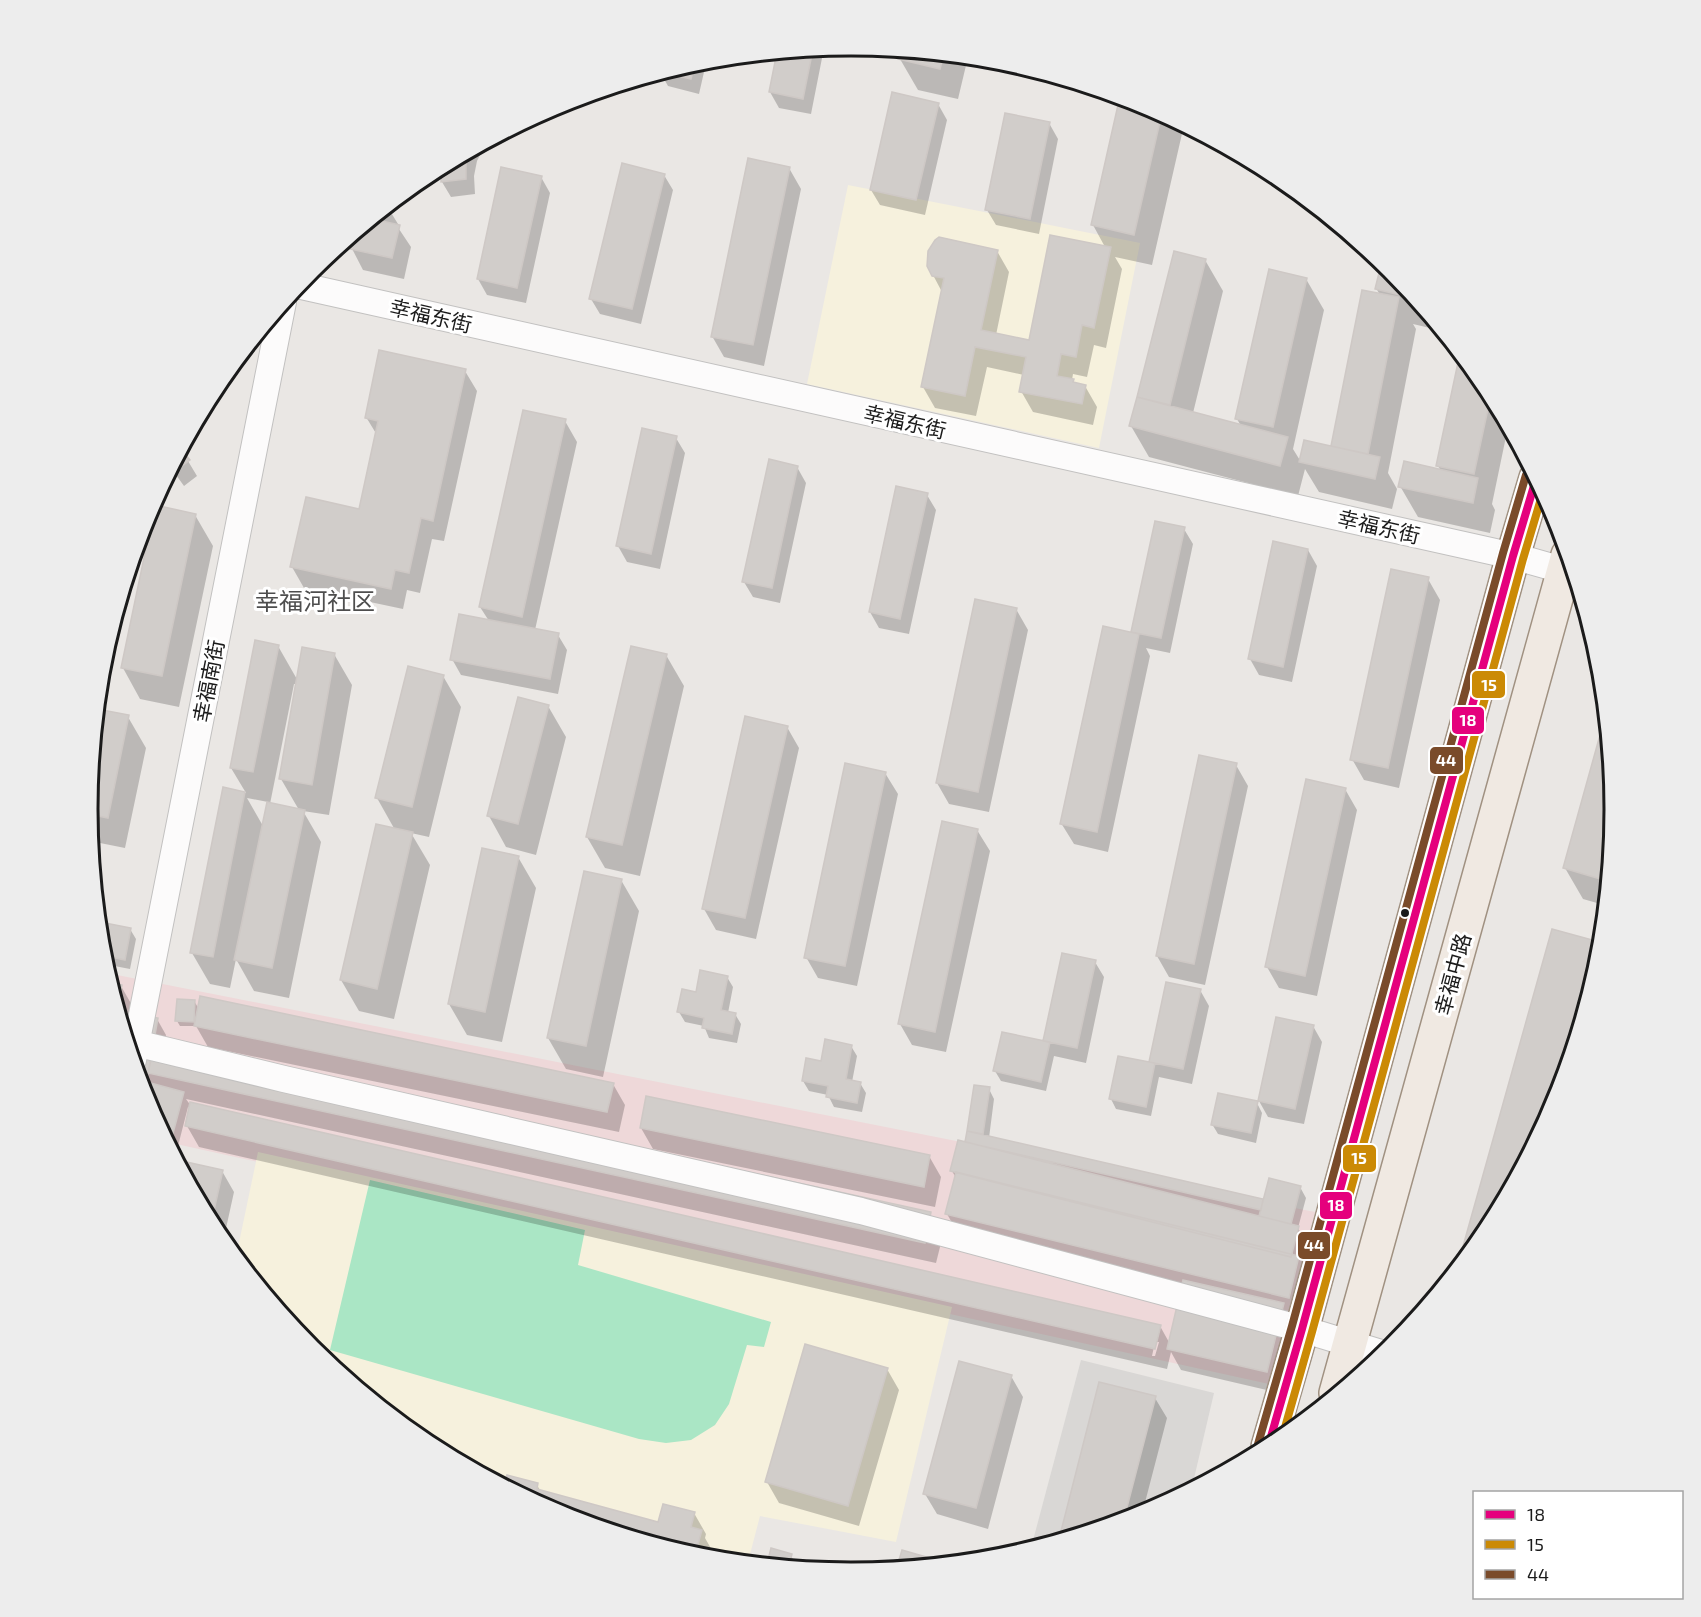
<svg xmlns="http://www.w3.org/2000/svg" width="1701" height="1617" viewBox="0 0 1701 1617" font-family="'Exo 2','Noto Sans SC',sans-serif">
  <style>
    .residential { fill: #d9d7d5 }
    .commercial { fill: #eed8d9 }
    .education { fill: #f6f1dd }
    .pitch { fill: #aae6c5 }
    .shadow { fill: #0003; fill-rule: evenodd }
    .building { fill: #d1cdca; stroke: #cec8c5; stroke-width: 1.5 }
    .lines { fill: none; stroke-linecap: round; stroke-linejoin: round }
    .minor-casing { stroke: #c2c1c0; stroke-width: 28 }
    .major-casing { stroke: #a09181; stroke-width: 36 }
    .minor { stroke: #fcfbfb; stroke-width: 26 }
    .major { stroke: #f0e9e2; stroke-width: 33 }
    .bus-1-casing { stroke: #fff; stroke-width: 12 }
    .bus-2-casing { stroke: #fff; stroke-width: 12 }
    .bus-3-casing { stroke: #fff; stroke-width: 12 }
    .bus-1 { stroke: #e5007d; stroke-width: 8 }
    .bus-2 { stroke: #cb8a05; stroke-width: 8 }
    .bus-3 { stroke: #7a4b2a; stroke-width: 8 }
    .bus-dot { fill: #1b1b1b; stroke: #fff; stroke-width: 2 }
    .labels { text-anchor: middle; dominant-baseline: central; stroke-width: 6; stroke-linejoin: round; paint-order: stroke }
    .street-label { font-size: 21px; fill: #1b1b1b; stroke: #fff }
    .quarter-label { font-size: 24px; fill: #4e4e4e; stroke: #fff }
    .rim { fill: none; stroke: #1b1b1b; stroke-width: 3 }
    .line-badge { stroke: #fff; stroke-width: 2 }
    .badge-label { font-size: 16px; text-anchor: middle; font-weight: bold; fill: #fff }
  </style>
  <rect width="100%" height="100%" fill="#eae7e4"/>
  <path class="residential" d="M1081 1360 1214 1393 1192 1487 1142 1514 1031 1548Z"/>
  <path class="commercial" d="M107 973 1315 1212 1269 1384 167 1142 145 1100Z"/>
  <path class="education" d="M848 185 1140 243 1099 448 807 384Z
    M258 1152 952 1307 896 1542 760 1516 748 1562 701 1557 558 1514 426 1443 310 1348 236 1257Z"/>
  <path class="pitch" d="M370 1180 585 1230 578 1265 771 1322 764 1347 747 1345 729 1404 715 1425 691 1440 666 1443 639 1439 330 1350Z"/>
  <path class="shadow" d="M824 48 811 114 779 108 770 92 778 52Z
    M902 50 968 57 958 99 918 90 900 59Z
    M707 59 699 94 668 86 660 72Z
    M1143 103 1184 125 1152 265 1115 257 1122 269 1106 348 1094 345 1087 377 1073 374 1072 380 1075 384 1085 386 1097 407 1093 425 1033 412 1021 391 1024 375 987 367 976 416 935 408 923 387 942 292 933 275 997 251 1009 272 996 335 1030 341 1105 247 1093 225Z
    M938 104 947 120 925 215 880 205 871 190Z
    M1049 123 1058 139 1039 234 996 225 987 210Z
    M487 141 477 161 474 176 475 194 451 197 442 182 443 171 435 169Z
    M789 168 801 189 764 366 724 357 712 336Z
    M664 175 673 190 641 324 600 314 591 299Z
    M541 177 550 193 526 303 487 295 478 279Z
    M387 206 398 224 397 226 411 247 404 279 363 270 347 239Z
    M1175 252 1205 260 1223 291 1193 413 1241 426 1237 419 1306 279 1324 310 1293 449 1301 462 1332 447 1363 291 1380 295 1376 288 1391 269 1432 319 1430 328 1413 324 1416 329 1388 473 1397 489 1392 509 1319 492 1305 469 1298 496 1149 457 1131 426Z
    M465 371 477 391 444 541 432 539 420 593 407 590 403 609 304 588 292 567 360 511 377 435 366 417Z
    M1486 385 1508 427 1492 504 1495 510 1490 533 1418 517 1400 486 1441 471 1438 466Z
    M565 421 577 442 535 630 558 635 567 650 558 694 461 675 452 659 489 621 480 607Z
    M676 438 685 453 660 569 627 562 618 546Z
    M180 451 188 461 197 476 184 486 171 468Z
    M797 467 806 483 780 603 753 597 744 582Z
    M927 495 936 510 909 634 879 628 870 612Z
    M195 515 213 546 179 707 140 699 123 668Z
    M1156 523 1184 529 1193 544 1170 653 1146 648 1150 656 1108 852 1074 844 1061 823 1132 634Z
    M1308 550 1317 566 1292 682 1259 675 1250 659Z
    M1428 579 1440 600 1399 788 1364 780 1352 759Z
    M1016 609 1028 630 989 812 949 804 937 783Z
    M278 646 298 681 334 654 352 685 329 815 303 811 321 842 289 998 254 991 236 959 230 988 210 984 192 953 224 789 246 793 231 768ZM294 684H297L281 779 299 810 270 804ZM247 798 268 802 263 826Z
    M666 655 684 686 640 876 605 868 587 837Z
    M443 676 461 707 429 837 411 833 430 865 394 1019 359 1011 341 980 395 830 377 798Z
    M548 706 566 737 536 855 506 847 489 816Z
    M97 710 128 717 146 748 125 848 90 841 87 808Z
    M1605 721 1614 809 1604 905 1583 899 1565 868Z
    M787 727 799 748 756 939 716 930 704 909Z
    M1236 765 1248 786 1205 985 1169 977 1157 956Z
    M885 773 898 794 857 986 818 978 806 957Z
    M1345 789 1357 810 1317 996 1279 988 1267 967Z
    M977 830 990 851 946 1052 912 1045 900 1024Z
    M518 857 536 888 502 1042 467 1035 449 1004Z
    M621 880 639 911 603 1077 566 1069 548 1038Z
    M101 924 130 929 136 939 130 969 104 964 99 933Z
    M1595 943 1600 952 1599 958 1556 1101 1485 1233 1463 1259 1462 1257Z
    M1095 962 1104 977 1086 1063 1054 1056 1046 1091 1001 1081 995 1071 1044 1042Z
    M727 977 733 987 728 1013 735 1014 741 1024 737 1043 709 1038 704 1026 685 1022 679 1012 697 994Z
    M110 983 121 986 133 1007 157 1019 166 1035 164 1046 930 1214 943 1235 936 1263 186 1099 191 1106 1160 1326 1170 1344 1183 1290 959 1235 947 1214 956 1178 952 1171 966 1144 975 1087 989 1089 994 1099 989 1138 1262 1200 1264 1203 1300 1187 1306 1198 1298 1228 1310 1249 1279 1393 1181 1370 1171 1352 1167 1369 199 1147 187 1126 191 1107H188L178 1146 168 1144 145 1100ZM1155 1342H1159L1155 1356H1152Z
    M1200 990 1209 1006 1192 1084 1159 1077 1151 1116 1116 1109 1111 1099 1150 1064Z
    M178 1001H194L199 1009 613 1084 625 1105 619 1132 208 1047 196 1026H180L177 1021Z
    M1313 1026 1322 1042 1304 1124 1268 1117 1259 1101Z
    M851 1046 857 1056 852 1082 860 1083 866 1093 862 1112 834 1107 828 1095 809 1091 803 1081 822 1063Z
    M1257 1103 1262 1113 1256 1143 1218 1134 1212 1124Z
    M641 1128 929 1156 941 1177 935 1207 653 1149Z
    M183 1162 222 1171 234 1192 223 1242 215 1232 182 1169Z
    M887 1369 899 1390 859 1526 779 1503 767 1482Z
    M1011 1376 1023 1397 988 1529 937 1514 925 1494Z
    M1100 1384 1155 1398 1167 1418 1142 1514 1061 1539Z
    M537 1485 541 1492 659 1524 694 1513 706 1534 705 1538 713 1552 711 1558 701 1557 558 1514 506 1486Z
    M791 1555 796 1567 768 1564Z
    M822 1567 838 1571 822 1569Z"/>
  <path class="building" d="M813 49 803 99 769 92 777 52Z
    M901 50 944 54 940 69 898 59Z
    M695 62 691 79 661 72Z
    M892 92 939 103 916 200 870 190Z
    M1120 96 1143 103 1162 113 1134 235 1091 225Z
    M1005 113 1050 122 1030 219 985 210Z
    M467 152 466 159V179L441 182 442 165Z
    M748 158 790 167 753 345 711 337Z
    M622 163 665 174 632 309 589 299Z
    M501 167 542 176 517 288 477 279Z
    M385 207 382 221 400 225 392 258 350 249 353 234Z
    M1050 235 1111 247 1094 328 1082 325 1076 357 1061 354 1057 376 1074 379 1073 382 1086 385 1082 404 1019 392 1026 357 975 347 965 396 921 387 944 278 932 276 927 266 928 251 935 240 939 237 998 250 981 330 1029 340Z
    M1174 251 1206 259 1170 405 1137 397Z
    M1382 261 1391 269 1413 296 1412 298 1375 289Z
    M1269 269 1307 278 1273 427 1235 419Z
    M1362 290 1399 297 1368 454 1331 446Z
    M379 350 466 369 433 521 421 518 409 573 395 570 391 589 290 567 306 497 359 509 378 421 365 418Z
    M1460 353 1486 385 1491 395 1474 474 1436 466Z
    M1137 397 1288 437 1280 466 1129 426Z
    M523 410 566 419 522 617 479 607Z
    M642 428 677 436 651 554 616 546Z
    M1304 440 1380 457 1375 479 1299 462Z
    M181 450 190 460 174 472 171 468Z
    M769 459 798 466 772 588 742 582Z
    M1404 461 1478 478 1473 503 1398 487Z
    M896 486 928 493 900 619 869 612Z
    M155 505 196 514 162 676 121 668Z
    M1155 521 1185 527 1161 638 1131 632Z
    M1273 541 1308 549 1283 667 1248 659Z
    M1391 569 1429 577 1388 768 1350 760Z
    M975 599 1017 608 978 792 936 783Z
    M459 614 559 633 550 679 450 660Z
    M1103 626 1139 634 1097 832 1060 824Z
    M255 640 279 645 253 772 230 768Z
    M631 646 667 654 622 845 586 837Z
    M302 647 335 653 312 785 279 779Z
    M408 666 444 675 412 807 375 798Z
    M518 697 549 705 518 824 487 816Z
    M97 709 129 715 108 818 88 814Z
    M745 716 788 726 745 918 702 909Z
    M1605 717 1614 809 1607 881 1563 868Z
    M1199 755 1237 763 1194 964 1156 956Z
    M845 763 886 772 845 966 804 958Z
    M1306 779 1346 788 1305 976 1265 967Z
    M223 787 245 792 213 957 190 953Z
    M267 802 305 810 272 968 234 960Z
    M942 821 978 829 935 1032 898 1024Z
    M376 824 413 832 377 989 340 980Z
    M482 848 519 856 485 1012 448 1004Z
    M584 871 622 879 586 1046 547 1038Z
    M100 922 131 928 125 960 101 955 99 928Z
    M1552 929 1596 941 1546 1120 1485 1233 1464 1258 1460 1257Z
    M1062 953 1096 960 1077 1048 1043 1041Z
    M700 970 728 976 721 1010 736 1013 732 1034 702 1028 704 1018 677 1012 682 989 696 992Z
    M109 982 122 985 117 1009Z
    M1166 982 1201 989 1183 1069 1149 1062Z
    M200 996 614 1083 607 1112 194 1026Z
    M177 999 195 1000 194 1022 175 1021Z
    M124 1012 158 1018 144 1096 122 1023Z
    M1276 1017 1314 1025 1295 1109 1258 1101Z
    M1002 1032 1050 1042 1041 1082 993 1071Z
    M825 1039 852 1045 846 1079 861 1082 857 1103 826 1097 828 1086 802 1081 806 1058 821 1061Z
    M155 1042 931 1212 925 1243 148 1073Z
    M1118 1056 1155 1063 1146 1107 1109 1099Z
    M147 1082 184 1092 172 1137 163 1135 145 1100 144 1096Z
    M974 1085 990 1087 983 1134 967 1131Z
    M1218 1093 1258 1101 1251 1133 1211 1125Z
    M646 1096 930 1155 924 1187 640 1128Z
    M190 1102 1161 1325 1155 1349 185 1126Z
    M967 1131 1263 1199 1261 1210 965 1142Z
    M958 1140 1299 1226 1291 1257 950 1171Z
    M182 1161 223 1170 211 1224 181 1167Z
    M956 1172 1299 1256 1289 1298 945 1214Z
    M1269 1178 1301 1186 1291 1224 1259 1216Z
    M1183 1280 1284 1303 1267 1372 1167 1349Z
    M805 1344 888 1368 848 1506 765 1482Z
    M959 1361 1012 1375 976 1508 923 1494Z
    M1099 1382 1156 1396 1124 1519 1059 1539Z
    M507 1475 538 1483 537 1489 658 1522 663 1504 695 1512 691 1527 702 1530 695 1555 558 1514 504 1485Z
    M771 1548 792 1554 789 1566 767 1564Z
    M902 1550 947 1563 897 1567Z"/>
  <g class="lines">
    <g class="minor-casing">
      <path id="minor" d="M297 285 1513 556 1573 573
        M127 1041 284 1079 861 1211 1302 1329 1384 1354
        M133 1060 283 302"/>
    </g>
    <g class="major-casing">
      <path id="major" d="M1336 1393 1568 555
        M1268 1447 1302 1329 1513 556 1536 478"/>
    </g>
    <use href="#minor" class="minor"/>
    <use href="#major" class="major"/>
    <g class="bus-1-casing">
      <path id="bus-1" d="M1268 1447 1302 1329 1513 556 1536 479"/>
    </g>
    <g class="bus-2-casing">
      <path id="bus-2" d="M1282 1438 1312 1332 1523 559 1543 492"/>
    </g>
    <g class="bus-3-casing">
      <path id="bus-3" d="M1258 1444 1292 1326 1503 553 1526 475"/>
    </g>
    <use href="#bus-1" class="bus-1"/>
    <use href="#bus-2" class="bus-2"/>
    <use href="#bus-3" class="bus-3"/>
  </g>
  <circle class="bus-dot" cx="1405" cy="913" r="5"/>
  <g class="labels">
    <g class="street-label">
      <text transform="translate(431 315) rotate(13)">幸福东街</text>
      <text transform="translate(905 421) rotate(13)">幸福东街</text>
      <text transform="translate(1379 526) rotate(13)">幸福东街</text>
      <text transform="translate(208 681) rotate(-79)">幸福南街</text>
      <text transform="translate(1452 974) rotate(-75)">幸福中路</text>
    </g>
    <g class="quarter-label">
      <text x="315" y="600">幸福河社区</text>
    </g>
  </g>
  <path d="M0 0H1701V1617H0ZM98 809a753 753 0 1 1 1506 0a753 753 0 1 1-1506 0Z" fill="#ededed" fill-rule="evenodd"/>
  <path class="rim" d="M98 809a753 753 0 1 1 1506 0a753 753 0 1 1-1506 0Z"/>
  <g class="line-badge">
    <rect x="1471" y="670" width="35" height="29" rx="6" fill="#cb8a05"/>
    <rect x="1451" y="706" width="34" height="29" rx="6" fill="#e5007d"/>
    <rect x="1429" y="746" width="35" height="29" rx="6" fill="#7a4b2a"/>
    <rect x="1342" y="1144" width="35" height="29" rx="6" fill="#cb8a05"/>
    <rect x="1319" y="1191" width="34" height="29" rx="6" fill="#e5007d"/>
    <rect x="1297" y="1231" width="34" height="29" rx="6" fill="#7a4b2a"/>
  </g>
  <g class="badge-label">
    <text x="1489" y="691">15</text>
    <text x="1468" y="726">18</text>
    <text x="1446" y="766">44</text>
    <text x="1359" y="1164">15</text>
    <text x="1336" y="1211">18</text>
    <text x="1314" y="1251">44</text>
  </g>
  <rect x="1473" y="1491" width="210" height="108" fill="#ffffff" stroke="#a4a4a4" stroke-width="1.5"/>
  <rect x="1485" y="1510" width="30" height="9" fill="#e5007d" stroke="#a4a4a4" stroke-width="1.5"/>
  <text x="1527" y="1521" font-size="18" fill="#1b1b1b">18</text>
  <rect x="1485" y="1540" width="30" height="9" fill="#cb8a05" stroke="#a4a4a4" stroke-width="1.5"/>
  <text x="1527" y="1551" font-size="18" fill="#1b1b1b">15</text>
  <rect x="1485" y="1570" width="30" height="9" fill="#7a4b2a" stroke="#a4a4a4" stroke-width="1.5"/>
  <text x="1527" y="1581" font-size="18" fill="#1b1b1b">44</text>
</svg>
